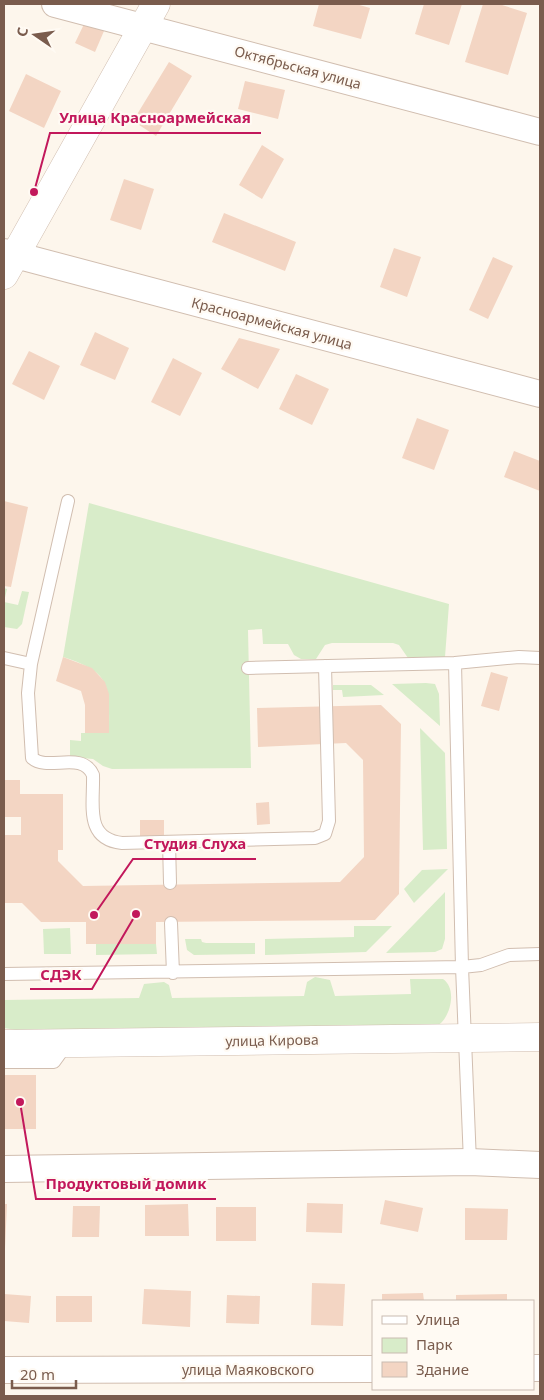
<svg xmlns="http://www.w3.org/2000/svg" width="544" height="1400" viewBox="0 0 544 1400" font-family="'Noto Sans',sans-serif">
  <style>
    .green { fill: #d8ecc9 }
    .building { fill: #f3d5c3 }
    .lines { fill: none; stroke-linecap: round; stroke-linejoin: round }
    .service-casing { stroke: #d1beb0; stroke-width: 14 }
    .minor-casing { stroke: #d1beb0; stroke-width: 28 }
    .tertiary-casing { stroke: #d1beb0; stroke-width: 29 }
    .service { stroke: #fff; stroke-width: 12 }
    .minor { stroke: #fff; stroke-width: 26 }
    .tertiary { stroke: #fff; stroke-width: 28 }
    .labels { text-anchor: middle; dominant-baseline: central; stroke-width: 4.5; stroke-linejoin: round; paint-order: stroke }
    .street-label { font-size: 14px; fill: #7a5c4d; stroke: #fffaf3 }
    .leader { fill: none; stroke: #c2185b; stroke-width: 2 }
    .callout-dot { fill: #c2185b; stroke: #fffaf3; stroke-width: 2 }
    .callout-label { font-size: 15px; text-anchor: middle; font-weight: bold; fill: #c2185b; stroke: #fffaf3; stroke-width: 4.5; stroke-linejoin: round; paint-order: stroke }
  </style>
  <rect width="100%" height="100%" fill="#fdf6ec"/>
  <path class="green" d="M89 503 449 604 445 657 408 658 399 645 393 643H332L325 645 316 659H301L294 655 288 644H263L262 629 248 630 251 768 112 769 103 766 93 759 70 757V740L81 741V733H109C109 686 113 673 63 657Z
    M4 588 7 589 4 602 18 605 22 591 29 592 22 624 17 629 4 627Z
    M426 683 435 684 439 694 440 726 392 684Z
    M333 685H371L384 695 343 697 342 690H333Z
    M420 728 445 753 447 849 423 850Z
    M448 869 414 903 404 889 422 870Z
    M445 892V939L442 949 435 952 386 953Z
    M354 926H392L366 952 265 955V939L354 937Z
    M70 928 71 954H44L43 929Z
    M185 939H201L202 942 206 943H255V954L194 955 187 950Z
    M96 944H156L157 954 96 955Z
    M315 977 330 980 335 996 411 994 410 979H443C458 989 450 1019 437 1026L16 1030 4 1028V1000L139 998 144 984 164 982 169 985 172 998 304 996 307 982Z"/>
  <path class="building" d="M319 4H356L370 8 361 39 313 26Z
    M424 4H462L449 45 415 34Z
    M483 4H499L527 13 508 75 465 62Z
    M85 22 104 31 95 52 75 43Z
    M169 62 192 76 156 136 133 121Z
    M26 74 61 91 44 128 9 111Z
    M245 81 285 90 278 119 238 109Z
    M262 145 284 159 262 199 239 185Z
    M124 179 154 189 141 230 110 220Z
    M224 213 296 242 285 271 212 242Z
    M394 248 421 257 407 297 380 287Z
    M493 257 513 266 488 319 469 310Z
    M95 332 129 348 115 380 80 365Z
    M239 338 280 349 258 389 221 369Z
    M29 351 60 366 44 400 12 384Z
    M173 358 202 373 180 416 151 402Z
    M296 374 329 389 312 425 279 409Z
    M417 418 449 430 434 470 402 458Z
    M514 451 540 461V491L504 477Z
    M4 501 28 507 11 587 4 586Z
    M63 657 92 668 105 682 109 694V733H85V705L81 691 56 681Z
    M491 672 508 677 499 711 481 706Z
    M381 705 401 724 399 894 375 920 156 922V944H86V922H41L22 903H4V835H21V817H4V780H20V794H63V850H58V861L83 886 340 882 364 857 363 760 346 743 258 747 257 708Z
    M269 802 270 824 257 825 256 803Z
    M140 820H164V837L140 836Z
    M4 1075H36V1129H4Z
    M385 1200 423 1208 418 1232 380 1224Z
    M307 1203 343 1204 342 1233 306 1232Z
    M4 1204H7L5 1249H4Z
    M188 1204 189 1236H145V1205Z
    M73 1206H100L99 1237H72Z
    M216 1207H256V1241H216Z
    M465 1208 508 1209 507 1240H465Z
    M312 1283 345 1284 343 1326 311 1325Z
    M144 1289 191 1291 190 1327 142 1324Z
    M423 1293 424 1301H382V1294Z
    M4 1294 31 1296 29 1323 4 1321Z
    M507 1294V1301H456V1295Z
    M227 1295 260 1296 259 1324 226 1323Z
    M56 1296H92V1322H56Z"/>
  <g class="lines">
    <g class="service-casing">
      <path id="service" d="M4 658 31 664 68 501
        M455 663 519 657 540 658
        M31 664 28 693 32 758C48 772 82 750 93 775 94 804 84 839 122 843L315 838 325 834 329 821 325 666
        M248 668 455 663 462 967 481 965 509 955 540 954
        M169 842 170 883
        M171 923 173 973
        M4 974 462 967 470 1162
        M4 1062H54L67 1044"/>
    </g>
    <g class="minor-casing">
      <path id="minor" d="M55 4 540 132
        M4 252 540 394
        M4 1169 470 1162 540 1165
        M533 1368H540
        M4 1370 373 1369"/>
    </g>
    <g class="tertiary-casing">
      <path id="tertiary" d="M4 275 156 4
        M4 1044 540 1037"/>
    </g>
    <use href="#service" class="service"/>
    <use href="#minor" class="minor"/>
    <use href="#tertiary" class="tertiary"/>
  </g>
  <g class="labels">
    <g class="street-label">
      <text transform="translate(298 67) rotate(15)">Октябрьская улица</text>
      <text transform="translate(272 323) rotate(15)">Красноармейская улица</text>
      <text transform="translate(272 1040) rotate(-1)">улица Кирова</text>
      <text x="248" y="1369">улица Маяковского</text>
    </g>
  </g>
  <path class="leader" d="M34 192L50 133H261M94 915L133 859H256M136 914L92 989H30M20 1102L36 1199H216"/>
  <g class="callout-dot">
    <circle cx="34" cy="192" r="5"/>
    <circle cx="94" cy="915" r="5"/>
    <circle cx="136" cy="914" r="5"/>
    <circle cx="20" cy="1102" r="5"/>
  </g>
  <g class="callout-label">
    <text x="155" y="123">Улица Красноармейская</text>
    <text x="195" y="849">Студия Слуха</text>
    <text x="61" y="980">СДЭК</text>
    <text x="126" y="1189">Продуктовый домик</text>
  </g>
  <rect width="544" height="1400" fill="none" stroke="#7a5c4d" stroke-width="10"/>
  <rect x="372" y="1300" width="162" height="90" fill="#fffaf3" stroke="#cabbb1"/>
  <rect x="382" y="1316" width="25" height="8" fill="#ffffff" stroke="#cabbb1"/>
  <text x="416" y="1325" font-size="15" fill="#7a5c4d">Улица</text>
  <rect x="382" y="1338" width="25" height="15" fill="#d8ecc9" stroke="#cabbb1"/>
  <text x="416" y="1350" font-size="15" fill="#7a5c4d">Парк</text>
  <rect x="382" y="1362" width="25" height="15" fill="#f3d5c3" stroke="#cabbb1"/>
  <text x="416" y="1375" font-size="15" fill="#7a5c4d">Здание</text>
  <g transform="translate(35 35) rotate(283)" stroke="#fffaf3" stroke-width="4" paint-order="stroke">
  <path d="M0-4L9 19L0 12L-9 19Z" fill="#7a5c4d"/>
  <text y="-8" font-size="14" font-weight="bold" text-anchor="middle" fill="#7a5c4d">С</text>
  </g>
  <path d="M12 1380v8h64v-8" fill="none" stroke="#7a5c4d" stroke-width="2.5"/>
  <text x="20" y="1380" font-size="15" fill="#7a5c4d" stroke="#fffaf3" stroke-width="4" paint-order="stroke">20 m</text>
</svg>
